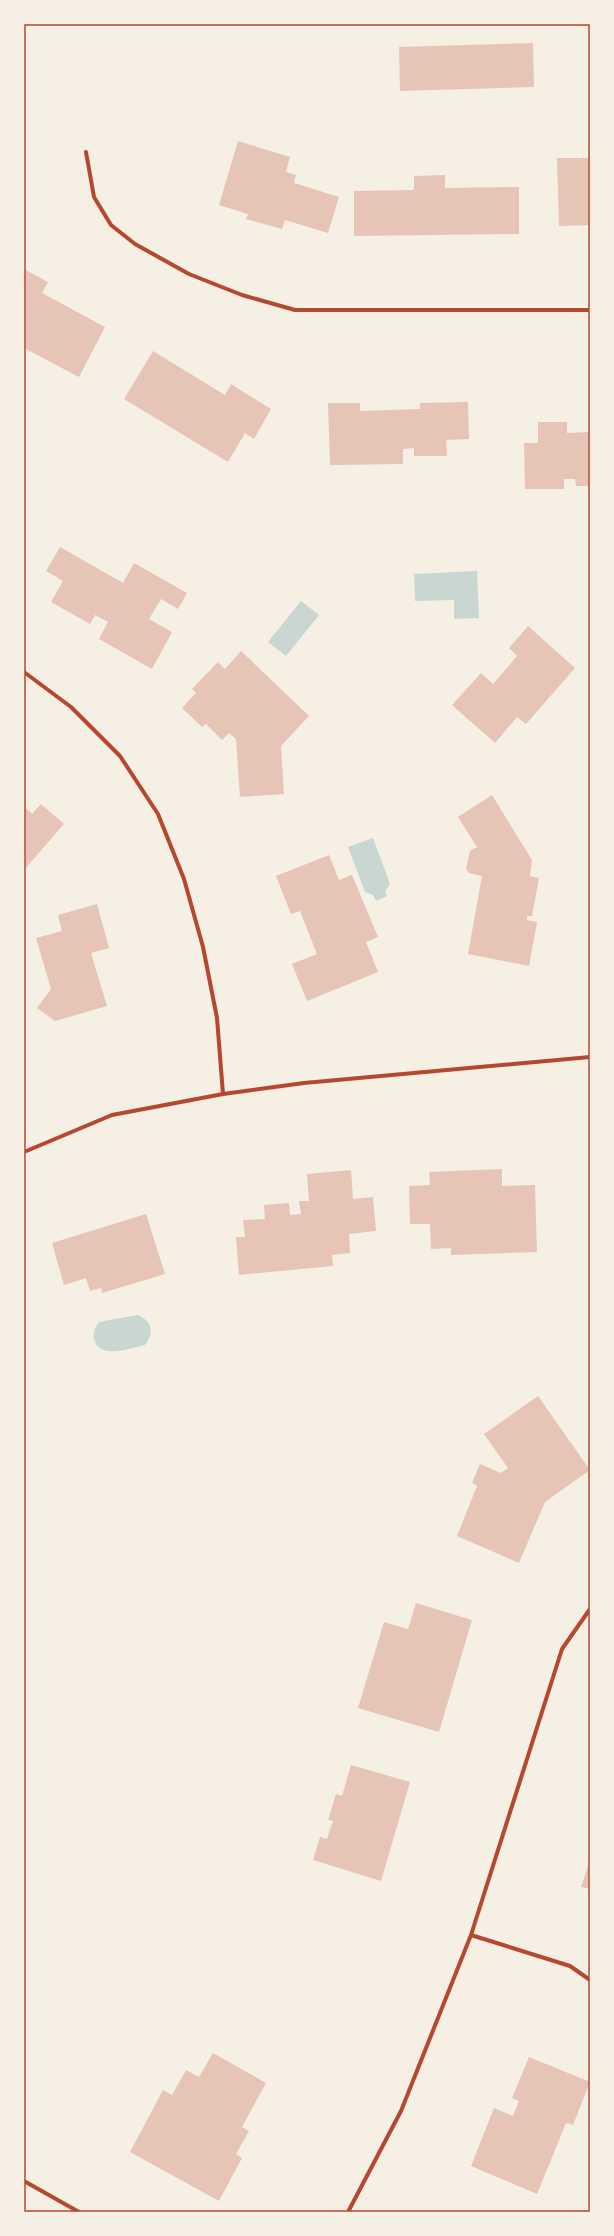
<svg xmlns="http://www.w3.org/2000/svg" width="614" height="2236" viewBox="0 0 614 2236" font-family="Helvetica,sans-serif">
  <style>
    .water { fill: #c9d6d2 }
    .building { fill: #e6c5b7 }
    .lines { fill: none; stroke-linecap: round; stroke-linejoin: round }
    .minor { stroke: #b5482f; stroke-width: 4 }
    .neatline { fill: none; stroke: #b5482f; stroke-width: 1.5 }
  </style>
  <rect width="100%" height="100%" fill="#f6efe4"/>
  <path class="water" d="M477 571 479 618 454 619V600L415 601 414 574Z
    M301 601 319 615 286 656 268 642Z
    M373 838 390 884 385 891 387 896 376 901 373 895 365 892 348 847Z
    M138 1315C153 1322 154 1333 145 1345 132 1348 102 1359 95 1342 92 1334 94 1329 99 1322Z"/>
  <path class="building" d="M533 43 534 87 400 91 399 47Z
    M238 141 290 157 286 172 296 175 294 183 339 197 328 233 285 220 282 229 246 219 248 214 219 205Z
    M557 158H590V225L559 226Z
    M445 175V188L519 187V234L354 236V191L414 190V176Z
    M24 269 48 282 42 293 105 327 79 377 24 348Z
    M153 351 225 395 231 384 271 409 254 439 245 433 228 462 124 399Z
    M468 402 469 439 446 440 447 456H414V448L403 449V464L330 465 328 403H360V411L420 409V403Z
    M538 422H567V433L590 432V486H576L575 479H564V489H525L524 443H538Z
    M60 547 123 583 134 563 187 593 178 609 161 599 149 619 172 632 152 669 99 639 108 622 95 615 90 624 51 602 63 581 46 571Z
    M528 626 575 668 526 724 517 717 495 743 452 705 481 673 493 684 517 656 509 648Z
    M241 651 309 716 281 746 284 794 240 797 236 739 229 733 222 740 206 724 202 727 182 708 196 693 192 689 218 662 225 669Z
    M492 795 532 860 530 876 539 878 532 916H527V920L537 922 529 966 468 954 482 876 469 873 466 869 470 851 477 847 458 817Z
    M41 804 64 824 24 870V806L32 814Z
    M329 855 339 880 352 875 378 937 366 942 378 972 307 1001 292 964 317 954 300 911 291 914 276 876Z
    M97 904 109 948 91 953 107 1006 55 1021 37 1008 51 989 36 938 62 931 58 915Z
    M502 1169V1186L535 1185 537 1252 451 1255V1248L431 1249 430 1224H410L409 1186 430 1185 429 1172Z
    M351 1170 353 1199 373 1197 376 1231 349 1234 350 1253 332 1255 333 1266 239 1275 236 1237H245L243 1220 265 1219 264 1205 289 1203 290 1215 301 1214 299 1201H309L307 1174Z
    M146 1214 165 1274 102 1293 101 1288 90 1291 86 1278 64 1285 52 1243Z
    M538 1396 590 1470 545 1502 519 1563 457 1536 477 1486 472 1483 480 1464 501 1473 508 1468 484 1434Z
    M416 1603 472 1620 439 1732 358 1708 384 1622 408 1629Z
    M351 1765 410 1782 381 1881 313 1860 320 1837 327 1839 333 1821 328 1820 336 1794 342 1796Z
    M590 1860V1889L581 1887Z
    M213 2053 266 2083 242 2127 249 2131 236 2154 242 2158 219 2201 130 2152 163 2090 172 2095 186 2070 199 2077Z
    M529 2057 590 2082 573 2125 566 2123 537 2194 471 2166 494 2108 513 2116 519 2101 512 2098Z"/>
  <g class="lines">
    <path class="minor" d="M86 152 94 197 111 225 135 244 189 274 242 295 295 310H590
      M24 672 71 707 120 756 158 814 184 879 203 947 217 1018 223 1094
      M24 1152 112 1115 223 1094 304 1083 590 1057
      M471 1935 570 1966 590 1980
      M24 2181 79 2212
      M348 2212 401 2111 471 1935 562 1649 590 1609"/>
  </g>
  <rect width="614" height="2236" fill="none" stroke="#f6efe4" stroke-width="50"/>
  <rect x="25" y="25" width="564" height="2186" class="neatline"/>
</svg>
